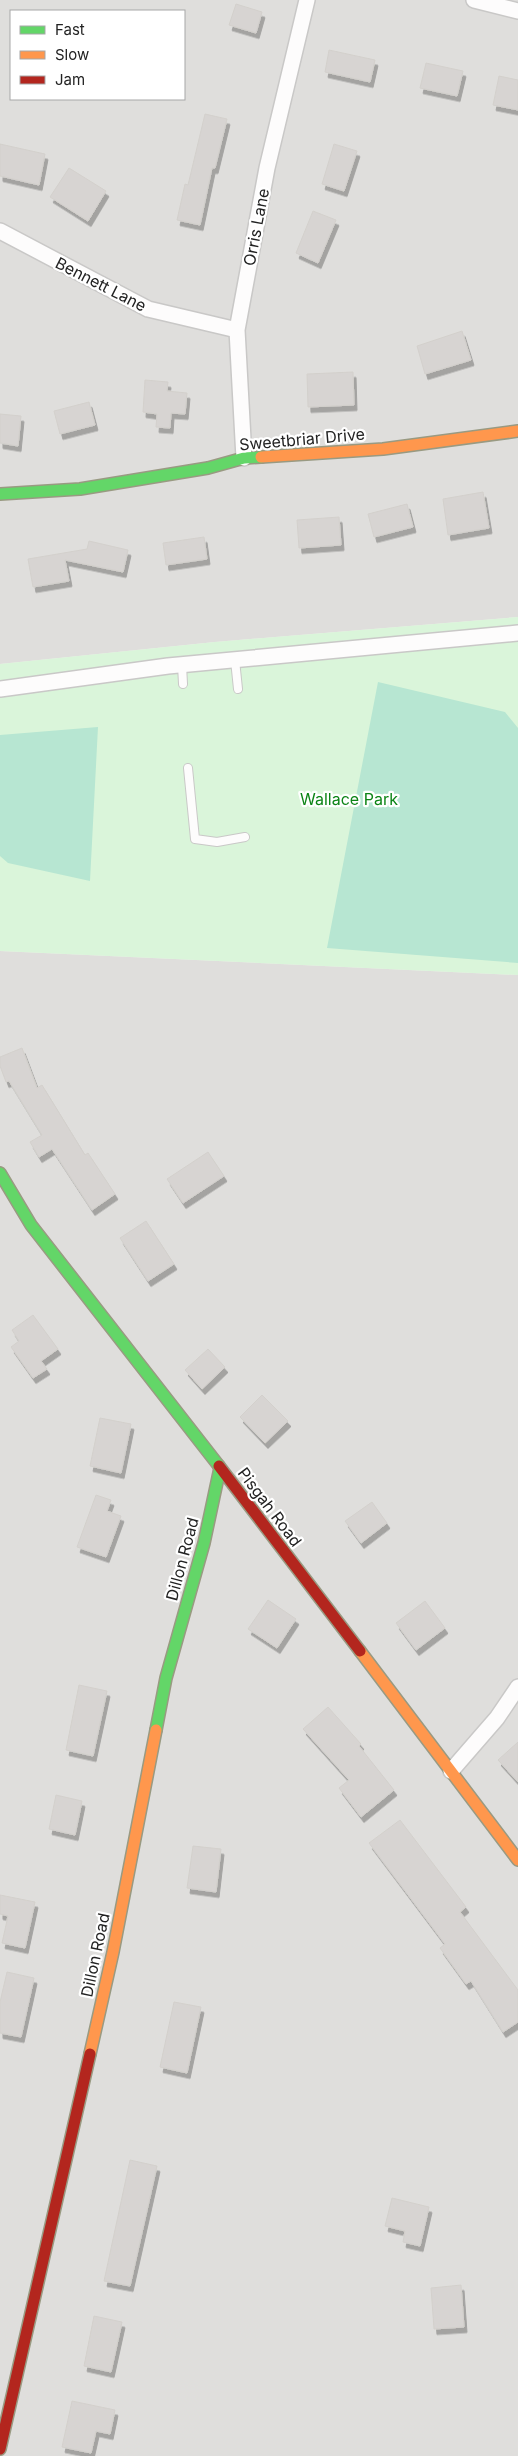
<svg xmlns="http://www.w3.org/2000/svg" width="518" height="2456" viewBox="0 0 518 2456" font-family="Inter,sans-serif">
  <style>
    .residential { fill: #dfdedc; fill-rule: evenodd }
    .park { fill: #daf5da }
    .pitch { fill: #b7e6d2 }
    .building { fill: #d7d4d2; stroke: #d3d0cc; filter: url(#shadow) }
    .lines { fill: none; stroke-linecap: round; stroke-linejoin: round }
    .lane-casing { stroke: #c9c8c7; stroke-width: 10 }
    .street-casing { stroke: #c9c8c7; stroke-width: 18 }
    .fast-casing { stroke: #999a82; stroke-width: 14 }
    .slow-casing { stroke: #999a82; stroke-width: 14 }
    .jam-casing { stroke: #999a82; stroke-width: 14 }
    .lane { stroke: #fdfcfc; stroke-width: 8 }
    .street { stroke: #fdfcfc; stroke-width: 15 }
    .fast { stroke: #63d668; stroke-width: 11 }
    .slow { stroke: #ff974d; stroke-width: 11 }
    .jam { stroke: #b3261e; stroke-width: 11 }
    .labels { text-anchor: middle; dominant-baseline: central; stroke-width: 4.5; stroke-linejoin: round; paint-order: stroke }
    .street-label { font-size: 16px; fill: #222; stroke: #fff }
    .park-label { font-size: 16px; fill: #0c8416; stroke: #fff }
  </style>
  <defs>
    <filter id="shadow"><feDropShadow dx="3" dy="5.5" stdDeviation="0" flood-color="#0004"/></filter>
  </defs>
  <rect width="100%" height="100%" fill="#f0eeeb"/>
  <path class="residential" d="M0 0H518V617L215 642 0 664ZM11 11H184V99H11Z
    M0 951 518 975V2456H0Z"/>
  <path class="park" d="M518 617V975L0 951V664L215 642Z"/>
  <path class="pitch" d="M378 682 505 712 518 728V963L327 948Z
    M98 727 90 881 8 863 0 856V735Z"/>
  <path class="building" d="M236 4 262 12 256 33 229 25Z
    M329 50 375 60 370 82 325 72Z
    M426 63 463 71 457 96 420 88Z
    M499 76 518 80V110L493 105Z
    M205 114 227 119 215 168H212L200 225 177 220 185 184 188 185Z
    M0 144 45 154 39 185 0 176Z
    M334 144 357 151 344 191 322 184Z
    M69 168 106 191 88 221 50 197Z
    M313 211 336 220 318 263 296 253Z
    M462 331 471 360 425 374 417 346Z
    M353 372 354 405 308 407 307 374Z
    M145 380 168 382 167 391 187 393 185 414 171 413 170 428 156 427 157 414 143 412Z
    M89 402 95 425 60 434 54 411Z
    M0 414 21 416 18 446 0 443Z
    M483 492 489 528 448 535 443 499Z
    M407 504 413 527 374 537 368 514Z
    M339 517 341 545 299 548 297 520Z
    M204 537 207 559 166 565 163 543Z
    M89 541 128 550 123 572 65 560 69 581 33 587 28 559 87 549Z
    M22 1048 37 1088 42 1085 85 1155 88 1153 115 1194 92 1210 52 1149 39 1157 30 1142 42 1135 9 1081 6 1082 0 1066V1057Z
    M208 1152 224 1176 183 1203 167 1179Z
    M146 1221 174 1264 148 1281 120 1238Z
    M33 1315 58 1349 41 1361 47 1369 33 1378 11 1347 19 1341 12 1330Z
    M208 1349 225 1367 202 1389 185 1370Z
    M262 1395 288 1421 265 1443 240 1417Z
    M100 1418 131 1424 121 1473 90 1466Z
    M96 1495 111 1500 107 1511 121 1516 106 1557 77 1547Z
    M372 1502 387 1523 361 1543 345 1521Z
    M268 1600 296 1619 277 1648 248 1629Z
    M425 1601 445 1628 416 1650 396 1623Z
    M79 1685 107 1691 93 1756 66 1750Z
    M328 1707 361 1744 359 1746 394 1790 361 1817 339 1788 349 1780 303 1729Z
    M518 1742V1782L498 1760Z
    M56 1795 82 1801 75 1835 49 1829Z
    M400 1820 466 1907 460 1912 518 1990V2022L503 2032 471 1981 466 1984 440 1948 445 1944 369 1843Z
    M193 1846 221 1849 216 1892 187 1888Z
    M0 1895 35 1902 25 1948 2 1943 8 1916 0 1914Z
    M7 1972 34 1978 21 2037 0 2033V2002Z
    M174 2002 201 2007 187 2073 160 2067Z
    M130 2160 157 2166 130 2286 104 2281Z
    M392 2198 429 2207 420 2246 403 2242 405 2231 385 2226Z
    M461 2285 464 2327 434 2329 431 2288Z
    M94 2316 122 2322 111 2372 84 2366Z
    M72 2401 115 2410 110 2434 96 2431 91 2453 62 2447Z"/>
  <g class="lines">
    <g class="lane-casing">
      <path id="lane" d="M235 660 238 689
        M182 665 183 684
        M188 768 195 839 217 842 245 837"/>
    </g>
    <g class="street-casing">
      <path id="street" d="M474 0 518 11
        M0 231 148 309 237 330
        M244 458 237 330 267 168 307 0
        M0 689 168 666 518 633
        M451 1771 497 1718 518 1687"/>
    </g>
    <g class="fast-casing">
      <path id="fast" d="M0 494 80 489 208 468 244 458 261 457
        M0 1173 31 1225 219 1466
        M156 1730 166 1678 204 1543 220 1468"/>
    </g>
    <g class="slow-casing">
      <path id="slow" d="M261 457 383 449 518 431
        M360 1651 518 1860
        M90 2054 113 1952 156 1730"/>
    </g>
    <g class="jam-casing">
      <path id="jam" d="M219 1466 360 1651
        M0 2449 90 2054"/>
    </g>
    <use href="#lane" class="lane"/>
    <use href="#street" class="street"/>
    <use href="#fast" class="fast"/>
    <use href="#slow" class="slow"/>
    <use href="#jam" class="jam"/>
  </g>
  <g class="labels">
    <g class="street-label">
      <text transform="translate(256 227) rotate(-79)">Orris Lane</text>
      <text transform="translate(101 284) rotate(27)">Bennett Lane</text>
      <text transform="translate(302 439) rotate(-5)">Sweetbriar Drive</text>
      <text transform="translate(270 1507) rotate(53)">Pisgah Road</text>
      <text transform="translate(182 1559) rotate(-75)">Dillon Road</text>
      <text transform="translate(95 1955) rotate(-78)">Dillon Road</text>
    </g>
    <g class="park-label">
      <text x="349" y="799">Wallace Park</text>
    </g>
  </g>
  <rect x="10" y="10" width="175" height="90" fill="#ffffff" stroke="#a7a7a7"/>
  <rect x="20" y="26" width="25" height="8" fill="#63d668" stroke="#a7a7a7"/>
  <text x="55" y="35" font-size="15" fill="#222222">Fast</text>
  <rect x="20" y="51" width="25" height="8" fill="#ff974d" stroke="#a7a7a7"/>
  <text x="55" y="60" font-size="15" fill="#222222">Slow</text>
  <rect x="20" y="76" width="25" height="8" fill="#b3261e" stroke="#a7a7a7"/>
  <text x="55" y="85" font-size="15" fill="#222222">Jam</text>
</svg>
